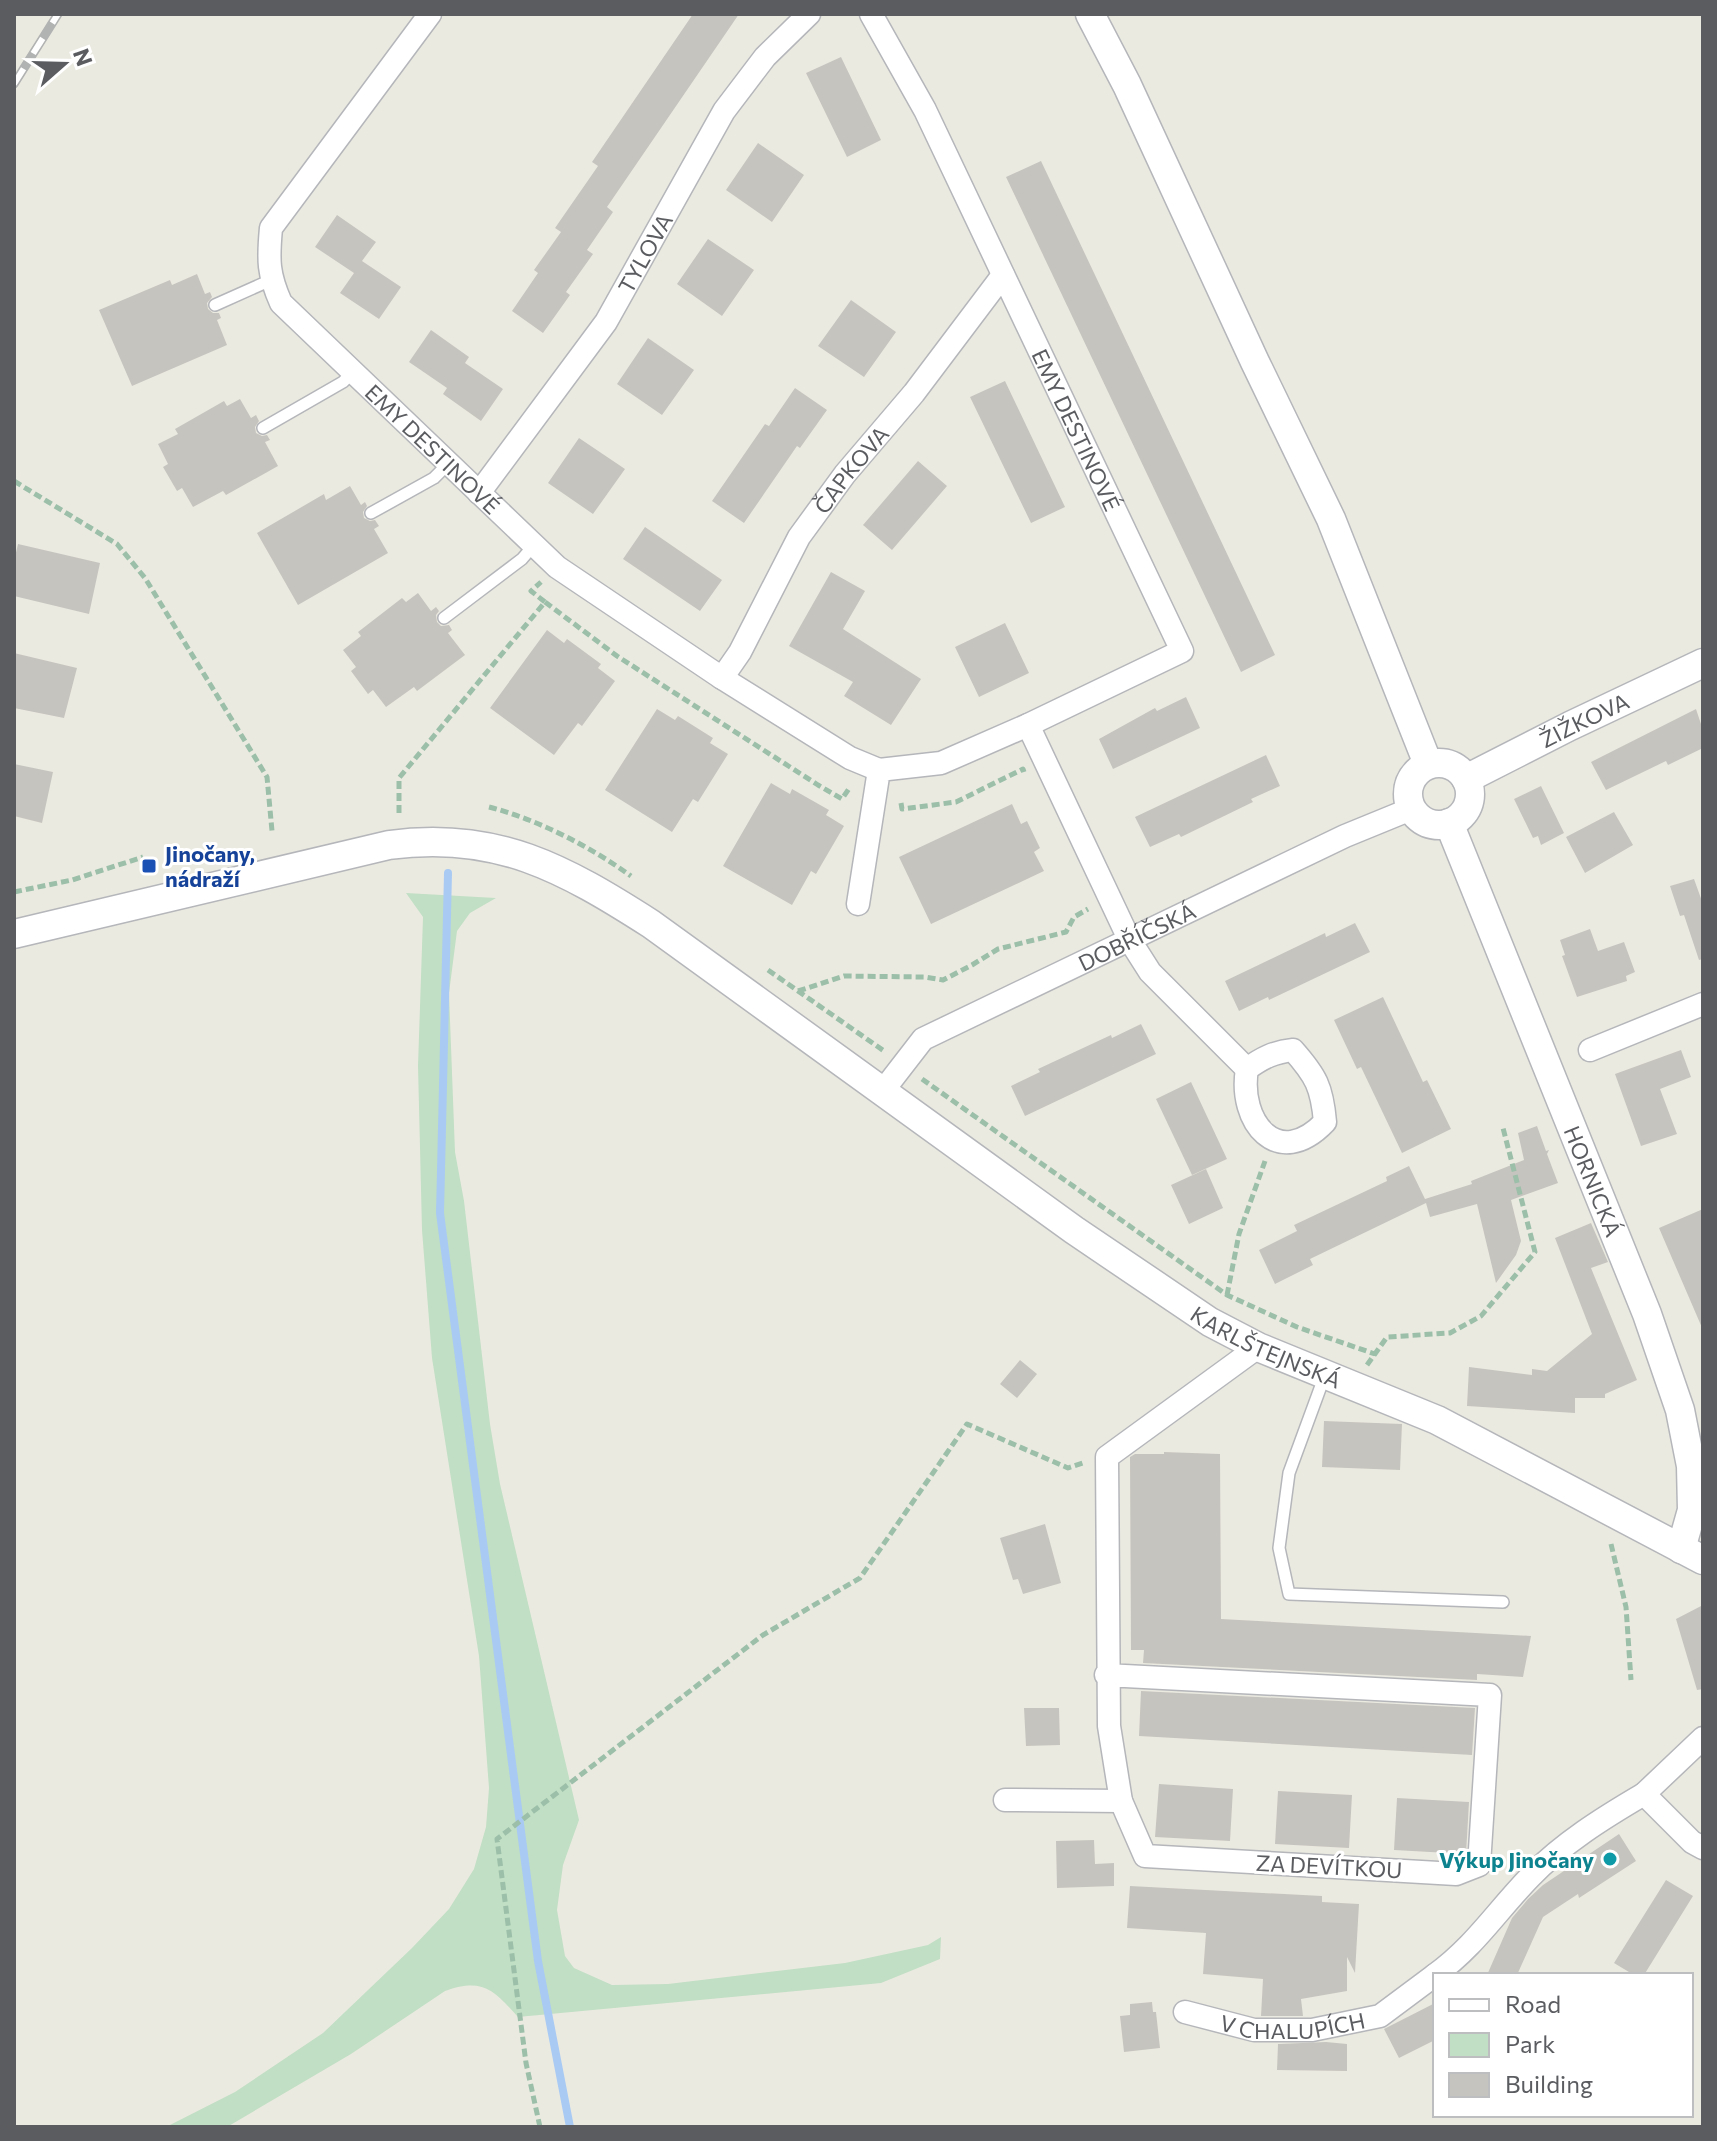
<svg xmlns="http://www.w3.org/2000/svg" width="1717" height="2141" viewBox="0 0 1717 2141" font-family="Commissioner,sans-serif">
  <style>
    .green { fill: #c1dfc4 }
    .lines { fill: none; stroke-linecap: round; stroke-linejoin: round }
    .stream { stroke: #a9caf3; stroke-width: 8 }
    .building { fill: #c6c4be }
    .service-casing { stroke: #b4b6ba; stroke-width: 14 }
    .minor-casing { stroke: #b4b6ba; stroke-width: 25 }
    .tertiary-casing { stroke: #b4b6ba; stroke-width: 31 }
    .path { stroke: #9bbfa9; stroke-width: 5; stroke-dasharray: 8 4; stroke-linecap: butt }
    .service { stroke: #fff; stroke-width: 11 }
    .minor { stroke: #fff; stroke-width: 22 }
    .tertiary { stroke: #fff; stroke-width: 28 }
    .rail-casing { stroke: #b1b2b2; stroke-width: 9 }
    .rail { stroke: #fff; stroke-width: 6; stroke-dasharray: 18; stroke-linecap: butt }
    .transit-dot { fill: #1a4fb4; stroke: #fff; stroke-width: 3 }
    .culture-dot { fill: #0f9aa8; stroke: #fff; stroke-width: 3 }
    .labels { text-anchor: middle; dominant-baseline: central; stroke-width: 6; stroke-linejoin: round; paint-order: stroke }
    .street-label { font-size: 22px; fill: #5a5c60; stroke: #fff }
    .transit-label { font-size: 22px; font-weight: bold; fill: #164399; stroke: #fff; text-anchor: start }
    .culture-label { font-size: 22px; font-weight: bold; fill: #0d838f; stroke: #fff; text-anchor: end }
  </style>
  <rect width="100%" height="100%" fill="#ebeae1"/>
  <path class="green" d="M406 893 496 898 470 913 457 931 449 993 455 1152 464 1201 490 1424 500 1484 579 1820 563 1865 557 1910 565 1956 574 1968 612 1985 668 1984 845 1963 928 1945 941 1937 940 1959 881 1983 518 2017C493 1989 482 1978 445 1991L351 2054 227 2127H166L235 2092 323 2033 412 1948 449 1909 474 1869 486 1827 489 1788 479 1656 432 1358 422 1230 418 1066 423 917Z"/>
  <g class="lines">
    <path class="stream" d="M448 873 440 1213 538 1961 570 2127"/>
  </g>
  <path class="building" d="M693 14H739L607 207 613 212 587 250 593 254 566 292 570 295 543 333 512 311 538 273 534 270 561 232 555 228 598 166 592 162Z
    M841 57 881 140 847 157 806 73Z
    M758 143 804 175 772 222 726 190Z
    M1041 161 1275 655 1241 672 1006 177Z
    M337 215 376 242 362 261 401 287 379 319 340 293 354 273 315 247Z
    M708 239 754 270 722 316 677 284Z
    M197 274 205 294 210 292 212 297 207 303 208 309 213 313H219L221 318 217 320 227 345 132 386 99 310 170 280 172 285Z
    M851 300 896 332 864 377 818 346Z
    M431 330 469 357 465 363 503 389 481 421 443 394 447 388 409 362Z
    M648 338 694 370 662 415 617 384Z
    M1005 381 1065 507 1031 523 970 397Z
    M795 388 827 410 800 448 797 446 744 523 712 501 765 424 769 426Z
    M240 399 251 418 256 415 259 421 255 427 256 433 262 436 267 435 270 440 265 442 278 466 226 495 223 491 193 507 182 488 177 491 163 467 168 464 158 444 178 434 175 429 224 401 227 406Z
    M579 438 625 469 593 514 548 483Z
    M918 461 947 486 892 550 863 525Z
    M350 486 361 505 365 502 367 506 363 512 364 518 370 521 375 520 379 526 374 529 388 553 298 605 257 533 324 494 326 500Z
    M645 527 722 580 700 611 623 559Z
    M18 544 100 563 89 614 14 596V561Z
    M831 572 865 591 843 629 921 679 891 725 844 696 853 682 789 646Z
    M418 593 431 611 436 607 439 611 436 615 437 622 441 626 449 625 452 630 448 633 465 655 417 691 414 687 386 707 373 690 368 694 351 671 356 667 343 650 361 636 358 632 402 598 406 602Z
    M1005 623 1029 673 979 697 955 647Z
    M547 630 564 643 567 639 601 664 598 668 615 681 582 726 578 723 554 755 490 708Z
    M14 653 77 668 64 718 14 708Z
    M1186 697 1200 728 1113 769 1099 739 1155 708 1157 711Z
    M657 709 675 720 678 716 713 738 710 743 728 754 698 802 693 799 672 832 605 790Z
    M1696 709 1703 730V748L1668 765 1666 761 1606 790 1591 762Z
    M1266 755 1280 786 1251 799 1253 802 1181 837 1179 834 1150 847 1135 817Z
    M14 764 53 772 42 823 14 816Z
    M771 783 790 794 792 789 829 810 826 815 844 826 816 874 811 871 792 905 723 866Z
    M1541 786 1564 833 1541 845 1538 836 1533 838 1514 799Z
    M1012 804 1021 824 1027 821 1040 848 1034 852 1044 871 931 924 899 857Z
    M1614 812 1633 845 1585 873 1566 837Z
    M1694 879 1703 904V959L1699 960 1684 915 1680 916 1670 886Z
    M1355 923 1370 952 1269 1000 1268 997 1239 1011 1225 981 1325 933 1326 937Z
    M1590 929 1598 951 1624 942 1635 972 1626 976 1627 981 1577 997 1562 956 1565 955 1560 940Z
    M1383 997 1423 1082 1427 1080 1451 1129 1402 1153 1361 1067 1357 1069 1334 1020Z
    M1141 1024 1156 1054 1025 1116 1011 1086 1040 1072 1038 1069 1111 1035 1112 1038Z
    M1681 1050 1691 1077 1660 1089 1677 1134 1641 1146 1615 1074Z
    M1191 1082 1227 1159 1192 1175 1156 1099Z
    M1537 1126 1546 1151 1549 1150 1547 1154 1558 1183 1511 1200 1521 1241 1516 1255 1496 1283 1477 1204 1430 1217 1426 1203 1310 1259 1313 1265 1275 1284 1259 1250 1297 1231 1294 1225 1387 1181 1386 1177 1409 1166 1425 1199 1472 1184 1471 1181 1524 1160 1518 1133Z
    M1206 1169 1223 1208 1189 1224 1171 1185Z
    M1703 1209V1330L1659 1228Z
    M1591 1223 1608 1262 1591 1268 1637 1380 1605 1394V1398H1575V1413L1467 1406 1469 1367 1532 1375V1369L1547 1371 1592 1334 1555 1238Z
    M1020 1360 1037 1374 1017 1398 1000 1384Z
    M1324 1421 1402 1424 1400 1470 1322 1467Z
    M1164 1452 1220 1454 1221 1619 1531 1636 1523 1677 1477 1674V1680L1143 1663 1144 1650H1131L1130 1457 1135 1454H1164Z
    M1045 1524 1061 1583 1023 1594 1018 1579 1013 1580 1000 1538Z
    M1703 1605V1689L1697 1690 1676 1619Z
    M1141 1691 1475 1708 1472 1755 1139 1736Z
    M1024 1708H1059L1060 1745 1026 1746Z
    M1159 1784 1233 1789 1230 1841 1155 1837Z
    M1278 1791 1352 1795 1349 1848 1275 1844Z
    M1397 1798 1469 1802 1466 1854 1394 1850Z
    M1619 1834 1636 1861 1579 1898 1578 1894 1543 1917 1517 1975H1487L1512 1918 1528 1899 1543 1885Z
    M1094 1840 1095 1864 1114 1863V1886L1057 1888 1056 1841Z
    M1666 1880 1693 1896 1644 1975H1634L1614 1963Z
    M1130 1886 1322 1896V1902L1359 1904 1355 1973 1347 1957V1991L1301 1999 1303 2016H1261L1263 1979 1203 1974 1206 1933 1127 1928Z
    M1152 2002 1153 2012H1156L1160 2048 1124 2052 1120 2016 1130 2015V2004Z
    M1435 2003V2040L1399 2058 1384 2029Z
    M1326 2042 1347 2044V2071L1277 2070 1278 2044Z"/>
  <g class="lines">
    <g class="service-casing">
      <path id="service" d="M215 305 271 280
        M263 428 343 382 353 372
        M371 513 434 478 448 464
        M444 618 522 559 534 545
        M1325 1375 1289 1473 1279 1548 1289 1594 1503 1602"/>
    </g>
    <g class="minor-casing">
      <g id="minor">
        <path id="s1" d="M430 14 271 228C268 260 268 274 281 303L557 567 722 678 850 758 879 770"/>
        <path id="s2" d="M871 14 925 110 1182 651 1028 725"/>
        <path id="s3" d="M479 493 606 322 724 111 765 57 809 14"/>
        <path id="s4" d="M722 678 740 652 799 537 845 474 914 393 1003 275"/>
        <path d="M858 904 879 770 941 763 1028 725 1129 939 1150 972 1247 1069"/>
        <path d="M1293 1050C1316 1076 1322 1087 1325 1122 1278 1171 1238 1122 1247 1069 1262 1058 1274 1052 1293 1050Z"/>
        <path d="M1590 1050 1703 1004"/>
        <path id="s5" d="M882 1092 923 1039 1345 836 1411 809"/>
        <path d="M1106 1675 1490 1695 1479 1865 1456 1874 1145 1856 1121 1801 1109 1726 1107 1457 1258 1347"/>
        <path d="M1703 1738 1644 1794 1692 1842 1703 1848"/>
        <path d="M1005 1800 1121 1801"/>
        <path d="M1435 1975C1475 1946 1496 1912 1530 1877 1563 1843 1603 1818 1644 1794"/>
        <path id="s6" d="M1185 2012 1254 2030H1312L1380 2016 1435 1975"/>
      </g>
    </g>
    <g class="tertiary-casing">
      <g id="tertiary">
        <path d="M1090 14 1127 85 1255 362 1331 519 1428 764"/>
        <circle cx="1439" cy="794" r="31"/>
        <path id="s7" d="M1466 779 1570 726 1703 663"/>
        <path id="s8" d="M1449 823 1647 1314 1680 1410 1691 1466 1692 1510 1681 1549"/>
        <path id="s9" d="M14 934 389 845C496 830 565 869 651 924L1074 1230 1210 1322 1258 1347 1437 1420 1703 1560"/>
      </g>
    </g>
    <path class="path" d="M14 481 117 544 145 578 267 777 272 831
      M545 602 617 656 818 785 842 799 850 787
      M901 803 902 809 956 802 1023 769 1024 772
      M489 807C539 820 589 846 631 876
      M399 813V778L545 602 531 591 541 582
      M14 892 72 880 143 857
      M768 970 884 1051
      M798 991 844 976 925 977 943 980 972 965 998 949 1066 932 1074 917 1088 909
      M922 1079 1227 1295 1297 1327 1375 1354
      M1227 1295 1239 1234 1265 1161
      M1367 1365 1387 1337 1450 1333 1481 1316 1535 1252 1503 1128
      M1611 1544 1626 1607 1631 1680
      M540 2127 526 2063 497 1839 763 1635 860 1578 967 1424 1068 1468 1083 1463"/>
    <use href="#service" class="service"/>
    <use href="#minor" class="minor"/>
    <use href="#tertiary" class="tertiary"/>
    <g class="rail-casing">
      <path id="rail" d="M14 84 58 14"/>
    </g>
    <use href="#rail" class="rail"/>
  </g>
  <rect class="transit-dot" x="141" y="858" width="16" height="16" rx="4"/>
  <circle class="culture-dot" cx="1610" cy="1859" r="8"/>
  <g class="labels">
    <g class="street-label">
      <text stroke="none"><textPath href="#s3" startOffset="292">TYLOVA</textPath></text>
      <text stroke="none"><textPath href="#s2" startOffset="464">EMY DESTINOVÉ</textPath></text>
      <text stroke="none"><textPath href="#s1" startOffset="554">EMY DESTINOVÉ</textPath></text>
      <text stroke="none"><textPath href="#s4" startOffset="246">ČAPKOVA</textPath></text>
      <text stroke="none"><textPath href="#s7" startOffset="132">ŽIŽKOVA</textPath></text>
      <text stroke="none"><textPath href="#s5" startOffset="304">DOBŘÍČSKÁ</textPath></text>
      <text stroke="none"><textPath href="#s8" startOffset="386">HORNICKÁ</textPath></text>
      <text stroke="none"><textPath href="#s9" startOffset="1414">KARLŠTEJNSKÁ</textPath></text>
      <text transform="translate(1329 1866) rotate(3)">ZA DEVÍTKOU</text>
      <text stroke="none"><textPath href="#s6" startOffset="110">V CHALUPÍCH</textPath></text>
    </g>
    <g class="transit-label">
      <text x="165" y="853">Jinočany,<tspan x="165" dy="25">nádraží</tspan></text>
    </g>
    <g class="culture-label">
      <text x="1594" y="1859">Výkup Jinočany</text>
    </g>
  </g>
  <rect width="1717" height="2141" fill="none" stroke="#5a5c60" stroke-width="32"/>
  <rect x="1433" y="1973" width="260" height="144" fill="#ffffff" stroke="#bdbebf" stroke-width="2"/>
  <rect x="1449" y="1999" width="40" height="12" fill="#ffffff" stroke="#bdbebf" stroke-width="2"/>
  <text x="1505" y="2013" font-size="24" fill="#5a5c60">Road</text>
  <rect x="1449" y="2033" width="40" height="24" fill="#c1dfc4" stroke="#bdbebf" stroke-width="2"/>
  <text x="1505" y="2053" font-size="24" fill="#5a5c60">Park</text>
  <rect x="1449" y="2073" width="40" height="24" fill="#c6c4be" stroke="#bdbebf" stroke-width="2"/>
  <text x="1505" y="2093" font-size="24" fill="#5a5c60">Building</text>
  <g transform="translate(64 64) rotate(70)" stroke="#ffffff" stroke-width="6" paint-order="stroke">
  <path d="M0-6L14 30L0 20L-14 30Z" fill="#5a5c60"/>
  <text y="-12" font-size="22" font-weight="bold" text-anchor="middle" fill="#5a5c60">N</text>
  </g>
</svg>
